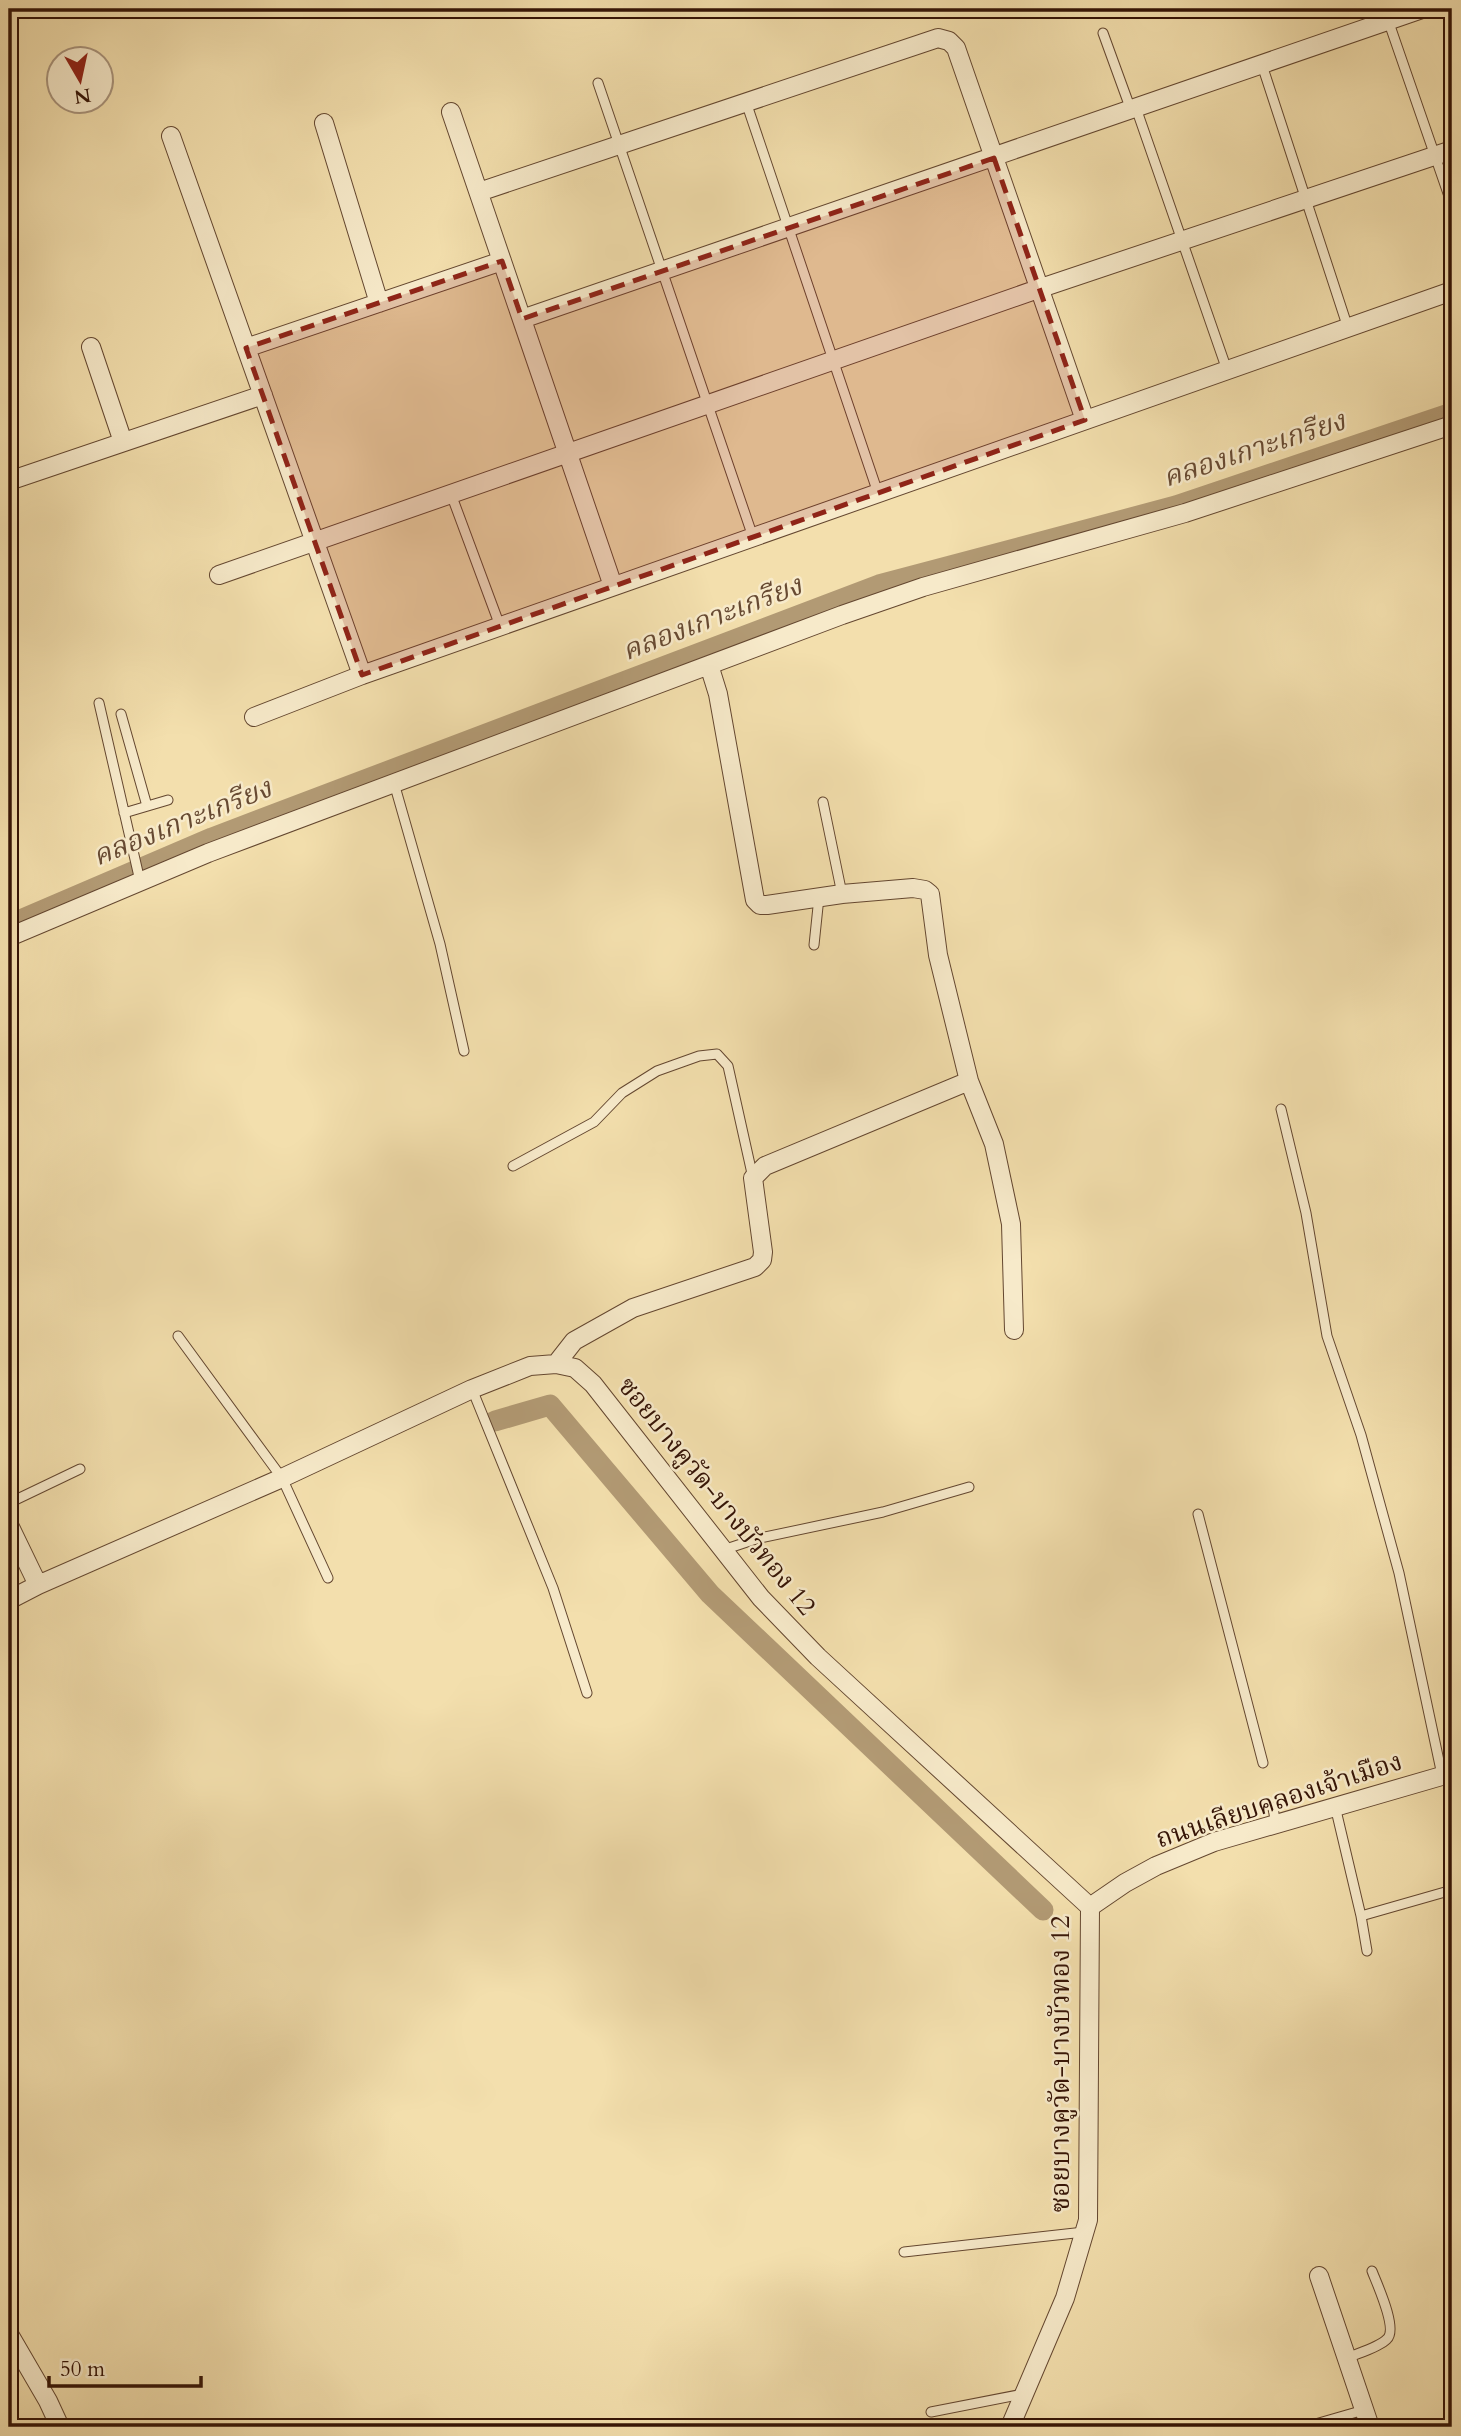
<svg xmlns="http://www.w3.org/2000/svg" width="1461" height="2436" viewBox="0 0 1461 2436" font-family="Cardo,'Noto Serif Thai',serif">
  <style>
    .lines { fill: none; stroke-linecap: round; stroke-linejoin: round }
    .canal { stroke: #b29a74; stroke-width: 21 }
    .service-casing { stroke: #644730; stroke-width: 11 }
    .minor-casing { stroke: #644730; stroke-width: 20 }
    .service { stroke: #f7eaca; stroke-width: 9 }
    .minor { stroke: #f7eaca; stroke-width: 18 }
    .marked { fill: #8f2418; fill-opacity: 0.2; stroke: #8f2418; stroke-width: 5; stroke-dasharray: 14 9; stroke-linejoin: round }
    .labels { text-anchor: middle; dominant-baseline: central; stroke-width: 5; stroke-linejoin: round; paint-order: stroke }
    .street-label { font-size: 26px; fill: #351406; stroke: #f7eaca }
    .water-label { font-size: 28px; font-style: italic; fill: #674a32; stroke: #f7eaca }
  </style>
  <rect width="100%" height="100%" fill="#f3dfad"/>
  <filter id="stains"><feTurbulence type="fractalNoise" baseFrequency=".00286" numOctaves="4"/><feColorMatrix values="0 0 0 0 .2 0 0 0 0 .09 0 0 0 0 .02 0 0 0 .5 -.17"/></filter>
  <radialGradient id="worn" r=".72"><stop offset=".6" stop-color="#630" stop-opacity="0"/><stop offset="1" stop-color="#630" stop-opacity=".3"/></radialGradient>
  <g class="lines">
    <path class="canal" d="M9 925 212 838 879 585 1176 506 1452 413
      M495 1421 550 1405 710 1594 1043 1910"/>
    <g class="service-casing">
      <path id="service" d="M1388 20 1452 205
        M1103 33 1131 110
        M1262 65 1348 328
        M598 83 753 537
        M746 102 878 493
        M1136 108 1227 370
        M451 494 500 626
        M99 703 140 881
        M121 714 147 806
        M394 783 440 944 464 1051
        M823 802 842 894
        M124 813 168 800
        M814 945 819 897
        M1281 1109 1306 1213 1327 1336 1361 1435 1399 1573 1442 1775
        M513 1166 594 1122 622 1093 657 1071 699 1056 717 1054 728 1066 753 1178
        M178 1336 282 1478 328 1578
        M472 1389 553 1588 587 1693
        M9 1503 80 1469
        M1198 1514 1263 1763
        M723 1550 756 1539 883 1512 969 1487
        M1335 1806 1361 1916 1367 1951
        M1273 1808 1276 1825
        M1361 1916 1452 1890
        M904 2252 1084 2232
        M1347 2358C1358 2353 1378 2348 1387 2339 1398 2329 1377 2284 1372 2271
        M931 2412 1023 2394
        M1305 2427 1364 2410"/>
    </g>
    <g class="minor-casing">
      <path id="minor" d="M451 112 613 586
        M324 123 379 303
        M171 136 362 675
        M479 192 938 38 949 41 956 48 1085 420
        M522 319 1422 9
        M91 347 123 442
        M246 348 502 261
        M9 481 263 395
        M219 575 1038 289 1452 150
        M709 665 718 694 755 900 760 905H767L842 894 913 888 925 890 930 894 938 955 969 1081 994 1144 1011 1224 1014 1330
        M254 717 362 675 1452 291
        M9 937 208 853 842 615 923 587 1185 513 1452 425
        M556 1364 574 1341 633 1308 755 1267 762 1260 763 1252 753 1178 765 1166 969 1081
        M9 1525 38 1585 282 1478 472 1389 530 1366 556 1364 575 1368 593 1384 761 1598 818 1657 1090 1907 1088 2220 1065 2298 1010 2427
        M9 1600 38 1585
        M1090 1907 1125 1883 1156 1866 1214 1842 1452 1773
        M1319 2276 1370 2427
        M9 2334 48 2401 60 2427"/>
    </g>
    <use href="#service" class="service"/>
    <use href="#minor" class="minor"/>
  </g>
  <path class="marked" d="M994 158 1085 420 362 675 246 348 502 261 522 319Z"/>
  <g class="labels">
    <g class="street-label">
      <text transform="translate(717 1496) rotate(51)">ซอยบางคูวัด-บางบัวทอง 12</text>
      <text transform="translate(1279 1800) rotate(-18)">ถนนเลียบคลองเจ้าเมือง</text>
      <text transform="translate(1060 2064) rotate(-90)">ซอยบางคูวัด-บางบัวทอง 12</text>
    </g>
    <g class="water-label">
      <text transform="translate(1254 449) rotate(-18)">คลองเกาะเกรียง</text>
      <text transform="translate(712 618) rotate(-21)">คลองเกาะเกรียง</text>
      <text transform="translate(182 822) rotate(-22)">คลองเกาะเกรียง</text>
    </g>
  </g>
  <rect width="1461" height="2436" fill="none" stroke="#f3dfad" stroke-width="35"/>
  <rect x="10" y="10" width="1440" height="2415" fill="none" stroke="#351406" stroke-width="3.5"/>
  <rect x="18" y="18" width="1426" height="2401" fill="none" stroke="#351406" stroke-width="2"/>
  <g transform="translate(80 80) rotate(171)"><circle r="33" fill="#f7eaca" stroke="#a9947c" stroke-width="2"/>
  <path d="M0-5L12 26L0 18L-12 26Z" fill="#8f2418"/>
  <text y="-10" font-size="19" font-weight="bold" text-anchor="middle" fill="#351406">N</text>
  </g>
  <path d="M49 2376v10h152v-10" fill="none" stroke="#351406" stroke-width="3.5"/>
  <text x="60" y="2376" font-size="21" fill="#351406" stroke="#f7eaca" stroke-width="5" paint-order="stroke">50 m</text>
  <rect width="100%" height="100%" filter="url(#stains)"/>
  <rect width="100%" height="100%" fill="url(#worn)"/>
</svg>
